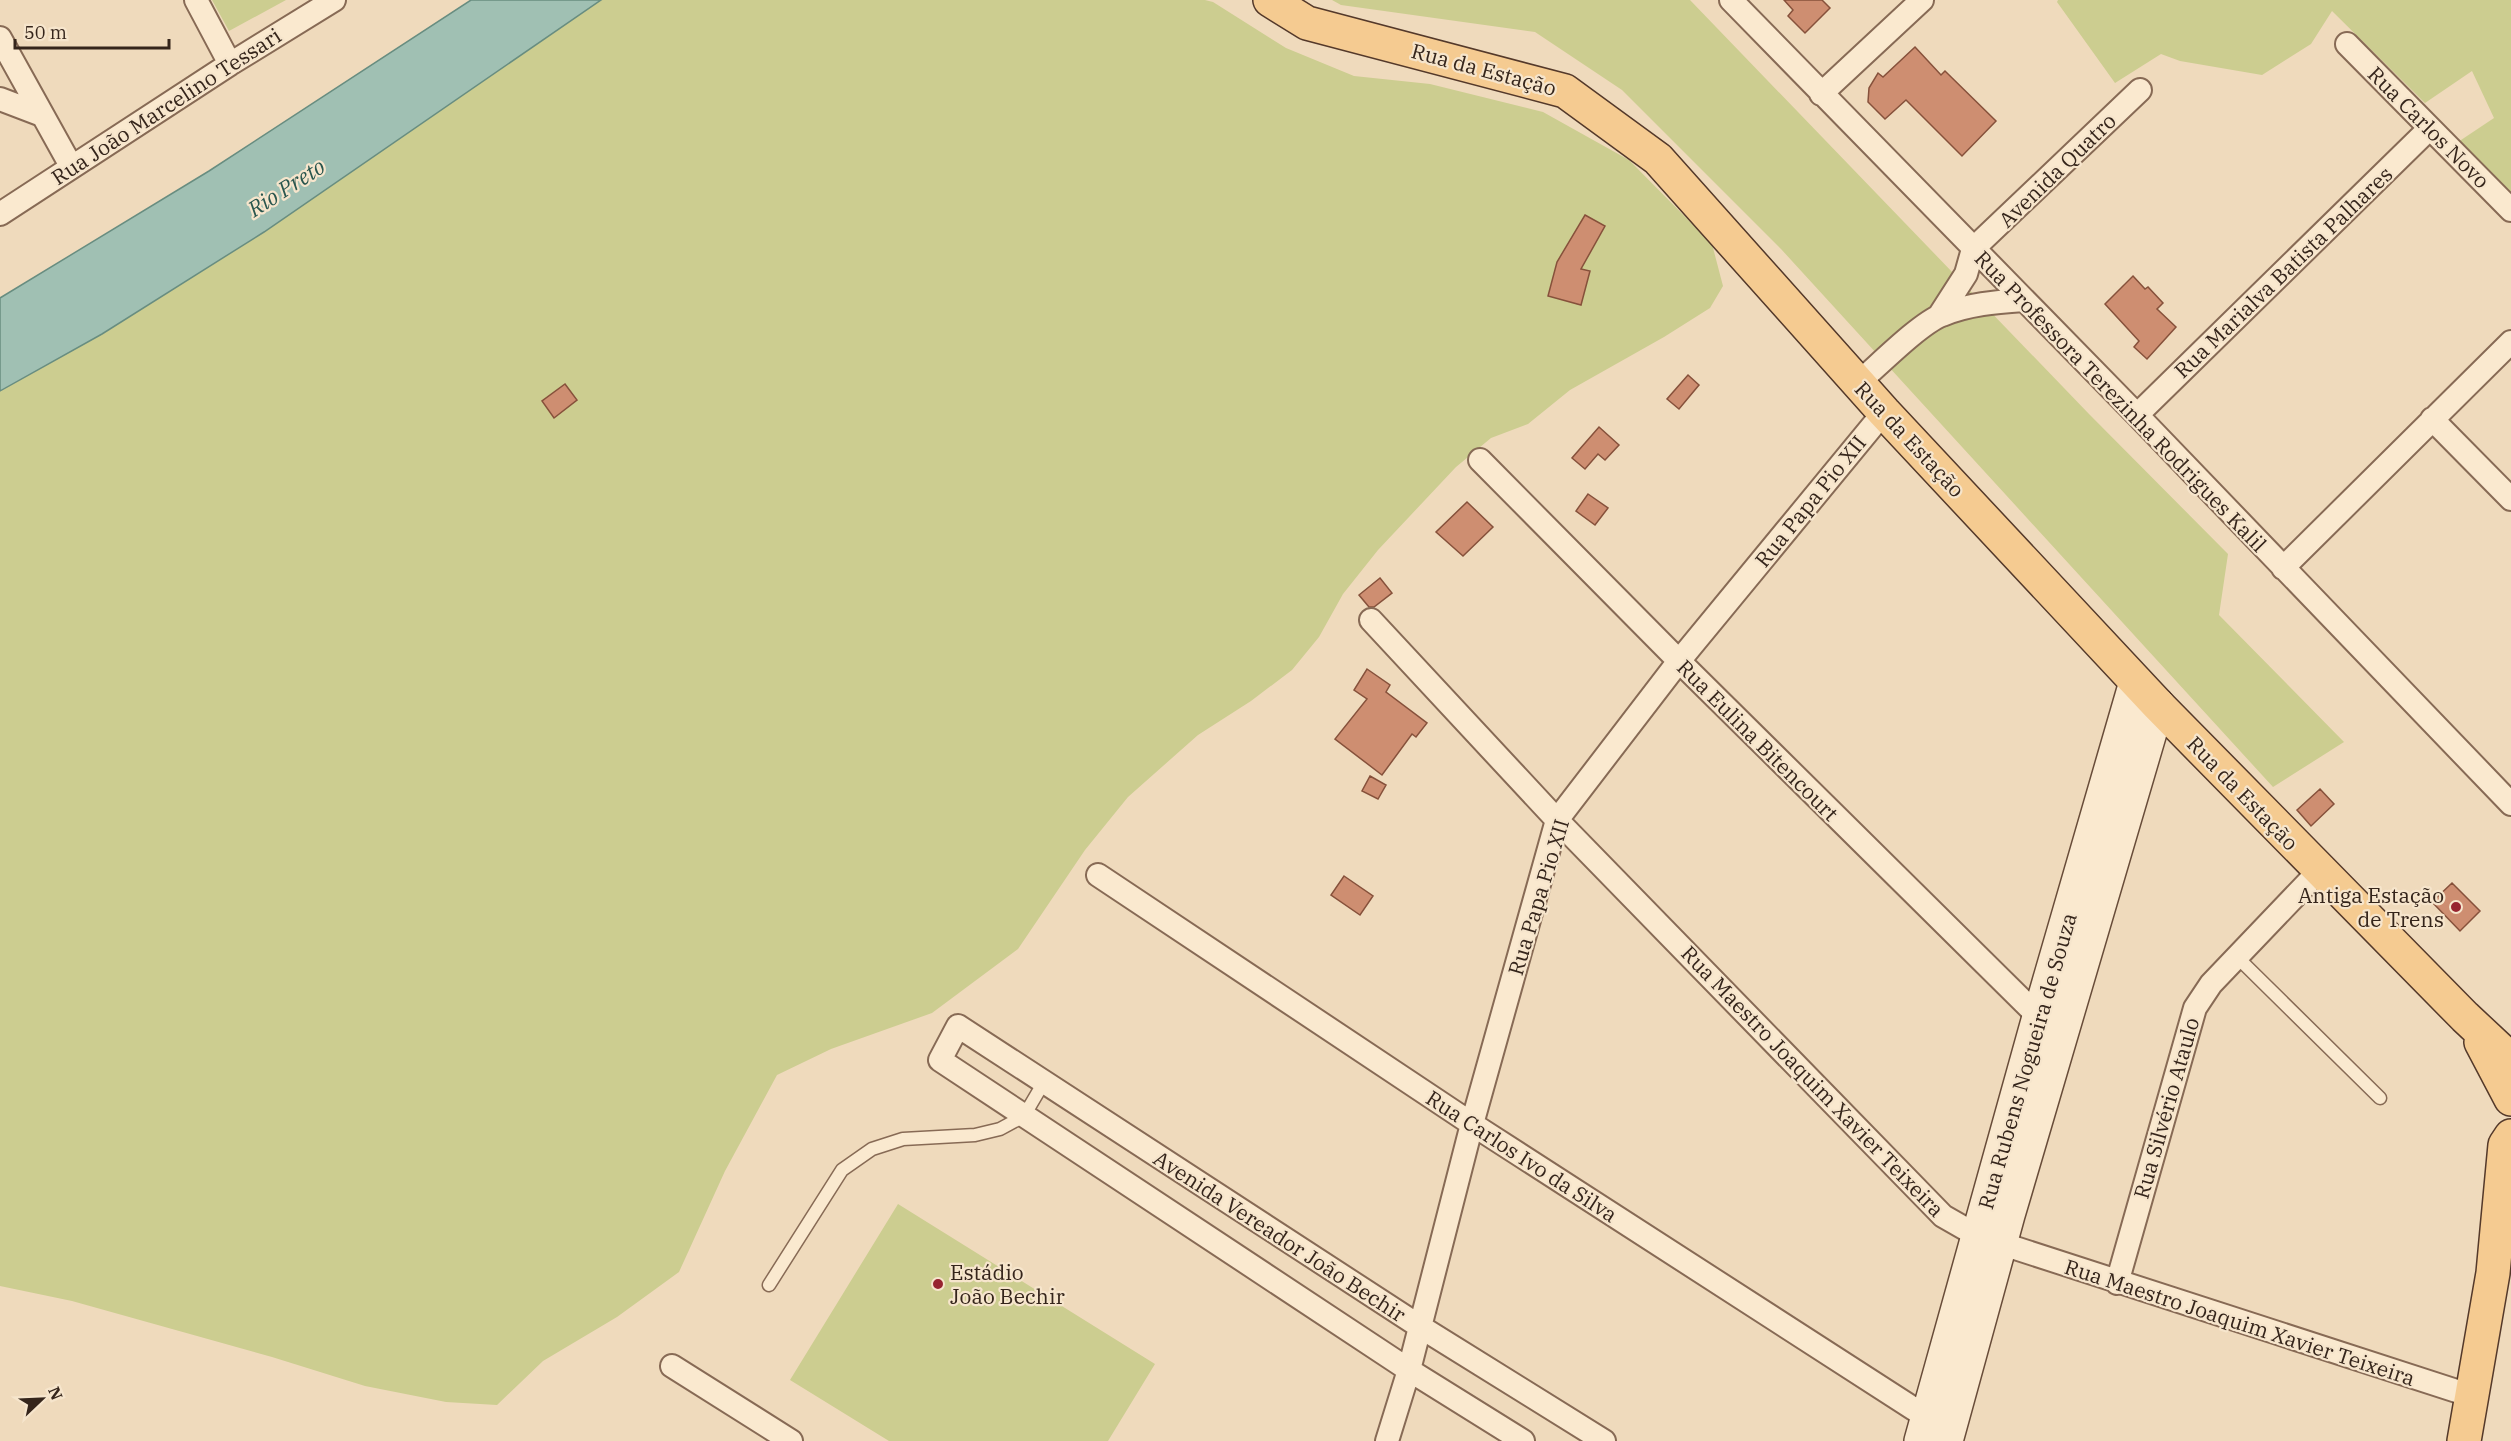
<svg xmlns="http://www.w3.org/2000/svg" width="2511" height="1441" viewBox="0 0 2511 1441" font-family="'IBM Plex Serif',serif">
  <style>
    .green { fill: #cccd90 }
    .water { fill: #a0c0b3; stroke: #688d80; stroke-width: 1.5 }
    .building { fill: #ce8e71; stroke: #86513b; stroke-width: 1.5 }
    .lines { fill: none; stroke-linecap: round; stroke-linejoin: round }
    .lane-casing { stroke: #876a55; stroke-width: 15 }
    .street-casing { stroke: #876a55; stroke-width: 26 }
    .secondary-casing { stroke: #684c39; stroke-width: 36 }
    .primary-casing { stroke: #54392a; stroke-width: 36 }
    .lane { stroke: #fae9cf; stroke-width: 12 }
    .street { stroke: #fae9cf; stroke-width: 22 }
    .secondary { stroke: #fae9cf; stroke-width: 33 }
    .primary { stroke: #f5cb91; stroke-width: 33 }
    .poi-dot { fill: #972430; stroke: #f6e5cc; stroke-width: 2 }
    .labels { text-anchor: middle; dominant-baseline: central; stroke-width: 4.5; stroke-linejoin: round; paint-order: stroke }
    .street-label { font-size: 21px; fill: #35251b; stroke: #f6e5cc }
    .poi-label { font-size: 21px; fill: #35251b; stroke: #f6e5cc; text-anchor: end }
    .water-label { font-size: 22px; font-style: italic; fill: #29564e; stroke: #f6e5cc }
  </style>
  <rect width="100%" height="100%" fill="#efdabc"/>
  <path class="green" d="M212 0H286L229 31Z
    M601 0H1205L1213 2 1286 48 1354 76 1430 84 1543 112 1629 160 1712 244 1723 286 1710 308 1664 337 1570 390 1528 424 1491 438 1456 467 1378 550 1343 594 1319 637 1292 670 1251 701 1198 735 1128 797 1085 850 1018 949 932 1013 831 1049 777 1075 725 1171 679 1272 617 1317 543 1361 497 1405 446 1402 365 1386 272 1357 72 1301 0 1286V391L102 334 264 232Z
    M1332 0H1690L2089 414 2228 554 2219 615 2344 742 2273 787 1781 249 1622 90 1535 32 1341 5Z
    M2058 0H2511V194L2458 142 2494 118 2472 71 2425 103 2332 11 2311 44 2262 75 2180 61 2161 54 2115 83 2057 2Z
    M898 1204 1155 1364 1108 1441H889L790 1380Z"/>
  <path class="water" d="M471 0H601L264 232 102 334 0 391V298L209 171Z"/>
  <path class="building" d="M1784 0H1822L1830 8 1805 33 1788 16 1793 10Z
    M1915 47 1941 75 1945 71 1996 121 1962 156 1906 100 1885 119 1868 102 1869 88 1878 73 1883 77Z
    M1585 215 1605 226 1581 269 1590 271 1581 305 1548 296 1557 262Z
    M2133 276 2145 289 2148 287 2163 303 2157 309 2176 327 2147 359 2134 347 2139 341 2105 304Z
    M1688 375 1699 385 1679 409 1667 399Z
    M565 384 577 400 554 418 542 401Z
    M1599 427 1619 445 1605 460 1598 454 1585 469 1572 458Z
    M1588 494 1608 508 1595 525 1576 511Z
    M1467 502 1493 527 1463 556 1436 532Z
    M1380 578 1392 593 1374 607H1369L1359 595Z
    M1367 669 1390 685 1386 692 1427 723 1416 737 1412 734 1382 775 1335 739 1367 699 1354 690Z
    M1370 776 1386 785 1378 799 1362 791Z
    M2320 789 2334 804 2311 826 2297 810Z
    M1344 876 1373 896 1360 915 1331 895Z
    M2452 883 2480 911 2460 931 2432 902Z"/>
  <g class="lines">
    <g class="lane-casing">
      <path id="lane" d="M2236 956 2380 1098
        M769 1285 842 1170 872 1149 903 1139 975 1135 1000 1129 1024 1116 1044 1082"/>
    </g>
    <g class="street-casing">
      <path id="street" d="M196 0 230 64
        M1731 0 2137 415 2511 804
        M0 38 71 166
        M2347 44 2511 210
        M1821 94 1922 0
        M0 99 42 115
        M0 214 230 64 334 0
        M1939 316 1966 274 1973 249 2140 90
        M1858 383C1878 366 1919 324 1942 315 1968 304 1996 302 2024 300
        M2137 415 2430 128
        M2432 419 2511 499
        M1480 460 1679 661 2039 1017 2048 1023
        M2283 568 2511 342
        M1371 620 1557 820 1943 1216 1978 1236 2472 1396
        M1098 875 1472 1124 1928 1418 1939 1422
        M2117 1283 2195 1008 2211 984 2319 871
        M672 1366 791 1441
        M1387 1441 1409 1370 1472 1124 1557 820 1679 661 1884 412
        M1523 1441 1409 1370 940 1060 958 1026 1419 1326 1604 1441"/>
    </g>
    <g class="secondary-casing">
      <path id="secondary" d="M1921 1441 2039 1017 2136 682
        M1946 1441 2008 1215 2158 705"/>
    </g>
    <g class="primary-casing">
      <path id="primary" d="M1270 0 1307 23 1565 91 1658 159 1884 412 2158 705 2465 1017 2511 1060
        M2481 1042 2511 1099
        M2464 1441 2493 1273 2505 1145 2511 1136"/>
    </g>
    <use href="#lane" class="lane"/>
    <use href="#street" class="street"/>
    <use href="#secondary" class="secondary"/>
    <use href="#primary" class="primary"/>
  </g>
  <g class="poi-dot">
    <circle cx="2456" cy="907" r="6"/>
    <circle cx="938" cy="1284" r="6"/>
  </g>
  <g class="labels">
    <g class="street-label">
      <text transform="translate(1484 69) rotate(15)">Rua da Estação</text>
      <text transform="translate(166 106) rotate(-33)">Rua João Marcelino Tessari</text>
      <text transform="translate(2429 127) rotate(45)">Rua Carlos Novo</text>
      <text transform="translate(2057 170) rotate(-44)">Avenida Quatro</text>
      <text transform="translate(2283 272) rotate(-44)">Rua Marialva Batista Palhares</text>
      <text transform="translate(2121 401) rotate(46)">Rua Professora Terezinha Rodrigues Kalil</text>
      <text transform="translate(1910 439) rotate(47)">Rua da Estação</text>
      <text transform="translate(1810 501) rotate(-51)">Rua Papa Pio XII</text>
      <text transform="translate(1758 740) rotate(45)">Rua Eulina Bitencourt</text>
      <text transform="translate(2243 793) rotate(46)">Rua da Estação</text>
      <text transform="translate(1538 897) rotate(-73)">Rua Papa Pio XII</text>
      <text transform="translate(2027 1061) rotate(-74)">Rua Rubens Nogueira de Souza</text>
      <text transform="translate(1813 1081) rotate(46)">Rua Maestro Joaquim Xavier Teixeira</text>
      <text transform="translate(2166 1108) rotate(-74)">Rua Silvério Ataulo</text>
      <text transform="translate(1522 1156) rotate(33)">Rua Carlos Ivo da Silva</text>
      <text transform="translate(1280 1236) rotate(33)">Avenida Vereador João Bechir</text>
      <text transform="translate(2240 1322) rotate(18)">Rua Maestro Joaquim Xavier Teixeira</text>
    </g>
    <g class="poi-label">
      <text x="2444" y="895">Antiga Estação<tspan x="2444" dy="24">de Trens</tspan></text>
      <text x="950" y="1272" text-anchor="start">Estádio<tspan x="950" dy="24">João Bechir</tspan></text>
    </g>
    <g class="water-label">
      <text transform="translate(286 187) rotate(-33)">Rio Preto</text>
    </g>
  </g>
  <g transform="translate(42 1399) rotate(67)" stroke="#f6e5cc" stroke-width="4.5" paint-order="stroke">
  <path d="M0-4.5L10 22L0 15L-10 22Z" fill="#35251b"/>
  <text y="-9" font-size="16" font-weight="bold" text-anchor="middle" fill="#35251b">N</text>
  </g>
  <path d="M15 39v9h154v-9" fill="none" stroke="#35251b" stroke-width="3"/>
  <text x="24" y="39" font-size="18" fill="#35251b" stroke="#f6e5cc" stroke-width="4.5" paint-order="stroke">50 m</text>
</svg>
